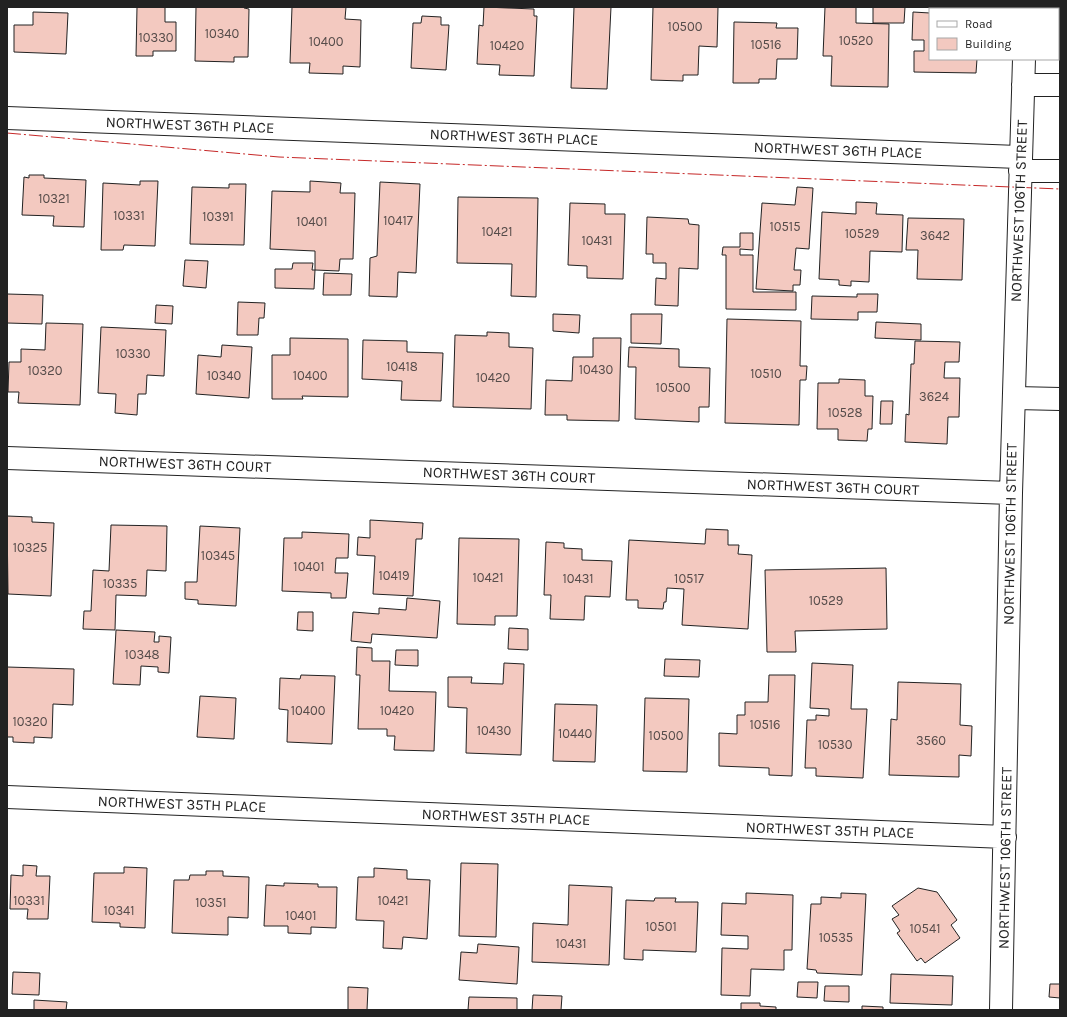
<svg xmlns="http://www.w3.org/2000/svg" width="1067" height="1017" viewBox="0 0 1067 1017" font-family="Karla,sans-serif">
  <style>
    .building { fill: #f3c9c0; stroke: #222 }
    .lines { fill: none; stroke-linecap: round; stroke-linejoin: round }
    .minor-casing { stroke: #222; stroke-width: 24 }
    .minor { stroke: #fff; stroke-width: 22 }
    .power { stroke: #c62828; stroke-width: 1; stroke-dasharray: 14 3 2 3; stroke-linecap: butt }
    .labels { text-anchor: middle; dominant-baseline: central; stroke-width: 3; stroke-linejoin: round; paint-order: stroke }
    .number-label { font-size: 13px; fill: #564c4a }
    .street-label { font-size: 15px; fill: #222; stroke: #fff }
  </style>
  <rect width="100%" height="100%" fill="#fff"/>
  <path class="building" d="M137 7H165V22H176V51H153V56H136Z
    M196 7H244V8L249 9 248 57H234V62L195 61Z
    M292 7H346L345 19 361 20 360 67 343 66V74L309 73 310 63H290Z
    M484 7 534 9V16H537L534 76 499 75 500 65 477 64 479 25 483 26Z
    M574 7H611L607 89 571 88Z
    M653 7H718L717 47 699 46 698 75H683V81L651 80Z
    M825 7H856V23L889 24 888 87 831 86 832 56H823Z
    M873 7H905L904 23H873Z
    M33 12 68 13 66 54 14 52V25H33Z
    M913 12 930 13V59H977L976 73 914 72V51H924V40H912Z
    M422 16 441 17V25H449L446 70 411 68 413 23H421Z
    M734 22 777 23 776 28H798L797 59H777L776 79H759V83H733Z
    M29 175H44V178L86 180 84 227 53 226 54 216 22 215 24 177 29 178Z
    M140 181H158L155 246 124 245 123 250H101L103 183 140 185Z
    M310 181 341 183 340 193H355L353 259H340L339 271 315 270V251L270 249 272 191 310 192Z
    M380 182 420 184 416 273 398 272 397 297 369 296 370 258 377 256Z
    M229 184H246L244 245 190 244 192 187 229 188Z
    M797 187 813 188 809 249 796 248 794 270H801L800 285H793V291L756 289 762 203 795 205Z
    M458 197 538 198 536 297 511 296 512 264 457 263Z
    M856 202 877 203 876 214 903 215 902 252 870 251 869 282 851 281V286L839 285V280L819 279 822 212 856 214Z
    M570 203 605 204V214H625L623 279 587 278V266L568 265Z
    M647 217 688 219 689 224 699 225 698 269 679 268 678 306 655 305 656 278 666 279V263H653V254H646Z
    M908 218 964 219 962 280 917 279 918 250H906Z
    M740 233H753V250L740 249V255H753V292H796V310L726 309V255H722L723 247H740Z
    M185 260 208 261 206 288 183 286Z
    M293 263H313L312 270H315L314 289 275 288V269H292Z
    M324 273 352 274 351 295H323Z
    M7 294 43 295 42 324 7 323Z
    M857 294H878L877 312H858V320L811 319 812 296 857 297Z
    M238 302 265 303 264 318H259L258 335H237Z
    M156 305 173 306 172 324 155 323Z
    M553 314 580 315 579 333 553 331Z
    M631 314H662L661 344 631 343Z
    M727 319 801 321 800 366H807L806 380H800L799 425 725 423Z
    M876 322 921 324V340L875 338Z
    M46 323 83 324 80 405 18 403 19 392H8L9 362H21V349L45 350Z
    M101 327 166 330 164 376 147 375 146 394H138L137 415 115 413 116 394 98 393Z
    M487 332 509 333V347L533 348 531 409 453 407 455 335 487 336Z
    M290 338 348 339V397L302 396 303 399H272V355H290Z
    M593 338H621L619 421 567 420V415H545L546 380 572 381 573 357H593Z
    M363 340 407 341V352L443 353 441 401 401 400 402 381 362 379Z
    M915 341 960 342 959 362H945L944 378H960L959 417H948L947 444 905 442 906 414 909 415 911 364H914Z
    M222 345 252 347 249 398 196 394 198 355 221 357Z
    M629 347 679 349V367L710 368 709 407H699V422L635 419 636 367H628Z
    M839 379 865 380V396H873L872 429H868L867 441 838 440V429H817L818 383H839Z
    M881 401H893L892 424H880Z
    M7 516 32 517V522L54 523 51 596 8 594Z
    M370 520 423 523 422 539H416L413 596 373 594 375 556 357 555 358 537 370 538Z
    M111 525 167 526 166 571 147 570 146 596 116 595 115 630 83 629 84 611H91L93 570 109 571Z
    M200 526 240 528 236 606 198 604V600L185 599V582H197Z
    M706 529 728 530V545H739L738 554 752 555 748 629 682 625 684 589 667 588 666 602H664L663 609 638 608V600H626L629 540 705 544Z
    M302 532 349 534 348 558H336L335 573H348L346 598H331V593L282 591 284 538H302Z
    M459 538 519 539 517 616H495V625L457 624Z
    M546 542 564 543V548L582 549V560L612 561 610 597 585 596 584 620 550 619 551 595H544Z
    M886 568 887 629 795 631 796 652H767L765 570Z
    M407 598 440 601 437 638 372 634 371 643 351 641 353 612 379 614V608L406 610Z
    M298 612H313V631L297 630Z
    M509 628 528 629V650L508 649Z
    M116 630 155 632 154 642H159V636L171 637 169 673 158 672V667L141 666 140 685 113 684Z
    M357 647 372 648V661H390L389 691 436 692 434 751 394 750 395 736H387V729H358L360 675H356Z
    M396 650H418V666L395 665Z
    M665 659 700 660 699 677 664 676Z
    M504 663 524 664 521 755 466 753 467 708 448 707V677H472L471 683 503 684Z
    M812 663 853 665 851 709H867L863 778 816 776V768H805L807 720H816V715L829 716V709L810 708Z
    M7 667 74 669 73 705 53 704 52 738 34 737V743L13 742V737H7Z
    M301 675 335 676 332 744 287 742 288 710 279 709 280 678 300 679Z
    M769 675H795L792 776 769 775V768L719 766V733L737 734V715H745V702H768Z
    M898 682 961 684 960 725 972 726 971 756 959 755V777L889 775 891 719 897 720Z
    M200 696 236 698 234 739 197 737Z
    M645 698 689 699 687 772 643 771Z
    M555 704 597 705 595 762 553 761Z
    M461 863 498 864 496 937 459 936Z
    M23 865 37 866 36 876H50L48 919H27L28 909H10L11 875 23 876Z
    M124 867 147 868 145 928 120 927V923L92 922 94 873H124Z
    M374 868 407 870V879L430 880 427 939 403 937 402 949 383 948 384 921 356 920 358 877H374Z
    M206 871H223V876L249 877 248 918 228 917V935L172 933 174 880H189L190 875H206Z
    M284 883 318 884V887H337L336 928 311 927V934L288 933V926H264L266 885 284 886Z
    M569 885 612 887 609 965 532 962 533 923 568 925Z
    M918 888 937 892 957 920 951 925 960 938 925 963 921 958 917 961 897 933 900 931 892 919 899 915 892 906Z
    M746 893 793 895 792 950H784V970L751 969 750 996 721 995 722 948 748 949V936L721 935 722 903 746 904Z
    M841 893 866 894 862 975 817 973 816 970 807 969 811 904H821V897L841 898Z
    M655 898H676L675 902H698L696 952 643 950V960L624 959 626 900 654 901Z
    M478 944 519 947 517 984 459 980 461 952 477 953Z
    M13 972 40 973 39 995 12 994Z
    M891 974 953 976 952 1005 890 1003Z
    M798 982H818L817 998 797 997Z
    M1050 984H1060V998L1049 997Z
    M825 986H849V1002L824 1001Z
    M348 987 368 988 367 1010H348Z
    M533 995 562 996 561 1010H532Z
    M469 997 517 998V1010H468Z
    M34 1000 67 1002 66 1010H34Z
    M741 1003H760V1006L776 1007V1010H741Z
    M862 1006 883 1007V1010H862Z"/>
  <g class="lines">
    <g class="minor-casing">
      <path id="minor" d="M1026 9V7
        M1023 85H1060
        M7 118 1021 157
        M1020 171H1060
        M1014 398 1060 399
        M7 458 1011 493
        M7 797 1005 837
        M1001 1010 1011 493 1024 59"/>
    </g>
    <use href="#minor" class="minor"/>
    <path class="power" d="M7 133 279 157 1060 189"/>
  </g>
  <g class="labels">
    <g class="number-label">
      <text x="685" y="26">10500</text>
      <text x="222" y="33">10340</text>
      <text x="156" y="37">10330</text>
      <text x="856" y="40">10520</text>
      <text x="326" y="41">10400</text>
      <text x="766" y="44">10516</text>
      <text x="507" y="45">10420</text>
      <text x="54" y="198">10321</text>
      <text x="129" y="215">10331</text>
      <text x="218" y="216">10391</text>
      <text x="398" y="220">10417</text>
      <text x="312" y="221">10401</text>
      <text x="785" y="226">10515</text>
      <text x="497" y="231">10421</text>
      <text x="862" y="233">10529</text>
      <text x="935" y="235">3642</text>
      <text x="597" y="240">10431</text>
      <text x="133" y="353">10330</text>
      <text x="402" y="366">10418</text>
      <text x="596" y="369">10430</text>
      <text x="45" y="370">10320</text>
      <text x="766" y="373">10510</text>
      <text x="224" y="375">10340</text>
      <text x="310" y="375">10400</text>
      <text x="493" y="377">10420</text>
      <text x="673" y="387">10500</text>
      <text x="934" y="396">3624</text>
      <text x="845" y="412">10528</text>
      <text x="30" y="547">10325</text>
      <text x="218" y="555">10345</text>
      <text x="309" y="566">10401</text>
      <text x="394" y="575">10419</text>
      <text x="488" y="577">10421</text>
      <text x="578" y="578">10431</text>
      <text x="689" y="578">10517</text>
      <text x="120" y="583">10335</text>
      <text x="826" y="600">10529</text>
      <text x="142" y="654">10348</text>
      <text x="308" y="710">10400</text>
      <text x="397" y="710">10420</text>
      <text x="30" y="721">10320</text>
      <text x="765" y="724">10516</text>
      <text x="494" y="730">10430</text>
      <text x="575" y="733">10440</text>
      <text x="666" y="735">10500</text>
      <text x="931" y="740">3560</text>
      <text x="835" y="744">10530</text>
      <text x="29" y="900">10331</text>
      <text x="393" y="900">10421</text>
      <text x="211" y="902">10351</text>
      <text x="119" y="910">10341</text>
      <text x="301" y="915">10401</text>
      <text x="661" y="926">10501</text>
      <text x="925" y="928">10541</text>
      <text x="836" y="937">10535</text>
      <text x="571" y="943">10431</text>
    </g>
    <g class="street-label">
      <text transform="translate(190 125) rotate(2)">NORTHWEST 36TH PLACE</text>
      <text transform="translate(514 137) rotate(2)">NORTHWEST 36TH PLACE</text>
      <text transform="translate(838 150) rotate(2)">NORTHWEST 36TH PLACE</text>
      <text transform="translate(1019 211) rotate(-88)">NORTHWEST 106TH STREET</text>
      <text transform="translate(185 464) rotate(2)">NORTHWEST 36TH COURT</text>
      <text transform="translate(509 475) rotate(2)">NORTHWEST 36TH COURT</text>
      <text transform="translate(833 487) rotate(2)">NORTHWEST 36TH COURT</text>
      <text transform="translate(1010 534) rotate(-89)">NORTHWEST 106TH STREET</text>
      <text transform="translate(182 804) rotate(2)">NORTHWEST 35TH PLACE</text>
      <text transform="translate(506 817) rotate(2)">NORTHWEST 35TH PLACE</text>
      <text transform="translate(830 830) rotate(2)">NORTHWEST 35TH PLACE</text>
      <text transform="translate(1005 858) rotate(-89)">NORTHWEST 106TH STREET</text>
    </g>
  </g>
  <rect width="1067" height="1017" fill="none" stroke="#222222" stroke-width="16"/>
  <rect x="929" y="8" width="130" height="52" fill="#ffffff" stroke="#a7a7a7"/>
  <rect x="937" y="21" width="20" height="6" fill="#ffffff" stroke="#a7a7a7"/>
  <text x="965" y="28" font-size="12" fill="#222222">Road</text>
  <rect x="937" y="38" width="20" height="12" fill="#f3c9c0" stroke="#a7a7a7"/>
  <text x="965" y="48" font-size="12" fill="#222222">Building</text>
</svg>
